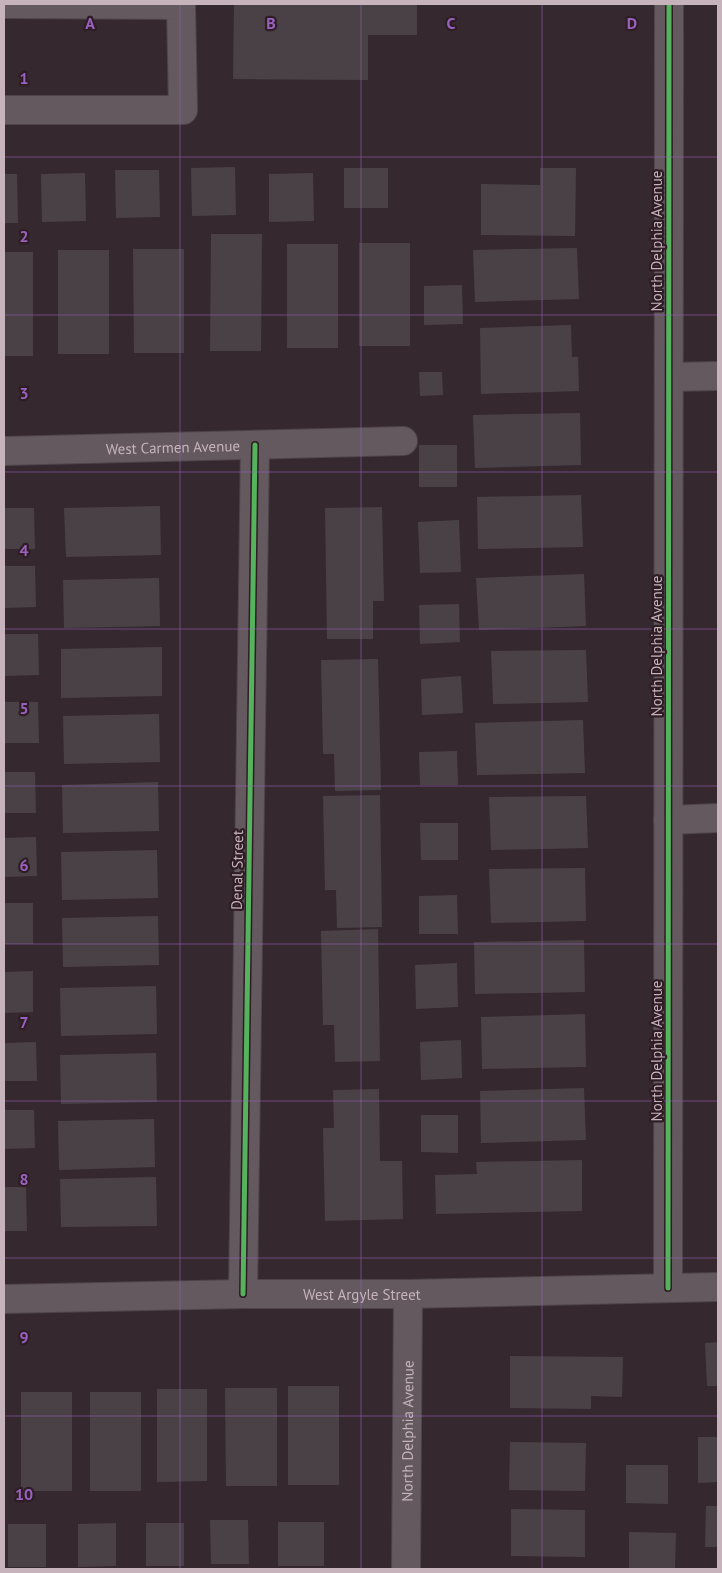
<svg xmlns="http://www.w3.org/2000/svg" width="722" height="1573" viewBox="0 0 722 1573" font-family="'PT Sans',sans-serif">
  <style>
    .building { fill: #4a4146 }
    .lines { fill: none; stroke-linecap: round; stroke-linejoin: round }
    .minor-casing { stroke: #4e454a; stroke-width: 30 }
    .minor { stroke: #63595e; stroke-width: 28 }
    .cycleway-casing { stroke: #2f1d26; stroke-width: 8 }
    .cycleway { stroke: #56b35d; stroke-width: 5 }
    .grid { fill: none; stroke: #9962be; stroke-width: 1; stroke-opacity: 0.55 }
    .labels { text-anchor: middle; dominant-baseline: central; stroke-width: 4.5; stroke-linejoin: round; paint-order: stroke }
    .street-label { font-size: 15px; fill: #c6b3bc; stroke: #2f1d26 }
    .grid-label { font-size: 16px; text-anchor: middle; font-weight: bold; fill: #9962be; stroke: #2f1d26; stroke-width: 4.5; stroke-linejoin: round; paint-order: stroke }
  </style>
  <rect width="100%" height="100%" fill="#35292f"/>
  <path class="building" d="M234 4H417V35H368V80L233 79Z
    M235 167 236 215 192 216 191 168Z
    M344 168H388V208H344Z
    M540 168H576L575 236 481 235V184L540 185Z
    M115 170H159L160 217 116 218Z
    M85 173 86 221 42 222 41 174Z
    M313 173 314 221 269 222V174Z
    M4 174H17L18 223H4Z
    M211 234H262L261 351H210Z
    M359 243H410V346H359Z
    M287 244H338V348H287Z
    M577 248 579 299 475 302 473 250Z
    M133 249H184V353H134Z
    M58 250H109V354H58Z
    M4 252H33V356H4Z
    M462 285 463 324 424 325V286Z
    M571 325 572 357H578L579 391 481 394 480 328Z
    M419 372H442L443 395 420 396Z
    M580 413 581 465 475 468 473 415Z
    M419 445H457V487H419Z
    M581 495 583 547 478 549 477 497Z
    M160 506 161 555 66 557 64 508Z
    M382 507 384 601H373V639H327L325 508Z
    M4 508H34L35 549H4Z
    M459 520 461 572 420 573 418 522Z
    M4 566H35L36 607 4 608Z
    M584 574 586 626 479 630 476 578Z
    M159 578 160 626 64 628 63 580Z
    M459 604 460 642 420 644 419 605Z
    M4 634H38L39 675 4 676Z
    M162 647V696L61 698V649Z
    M586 650 588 702 493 704 491 651Z
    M378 659 381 790 335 791 334 754H323L321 660Z
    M461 676 463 713 422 715 421 679Z
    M4 702H38L39 743H4Z
    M159 714 160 762 64 764 63 716Z
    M583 720 585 773 477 775 475 723Z
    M457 751 458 785H420L419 752Z
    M4 772H35L36 813H4Z
    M158 782 159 831 63 833 62 785Z
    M380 795 382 927 337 928 336 890H325L323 796Z
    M586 796 588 848 491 850 489 797Z
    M420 823H458V860H421Z
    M36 837 37 876 4 877V838Z
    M157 850 158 898 62 900 61 852Z
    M585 868 586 921 491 923 489 869Z
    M457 895 458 934H419V896Z
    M4 903H33V944H4Z
    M158 916 159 965 63 967 62 918Z
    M378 929 380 1061 335 1062 334 1025H323L321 931Z
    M584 940 585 992 475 994 474 942Z
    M457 963 458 1007 416 1009 415 965Z
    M33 971V1012L4 1013V972Z
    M156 986 157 1034 61 1036 60 988Z
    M585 1014 586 1067 482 1069 481 1017Z
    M461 1040 462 1078 421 1080 420 1042Z
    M36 1042 37 1081H4V1043Z
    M156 1053 157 1102 61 1104 60 1055Z
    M584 1088 586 1140 481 1143 480 1091Z
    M379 1089 380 1161H402L403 1219 325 1221 323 1128H334L333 1090Z
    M4 1110H34L35 1148 4 1149Z
    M421 1115H458V1153L421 1152Z
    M154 1119 155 1167 59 1170 58 1121Z
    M582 1160V1211L436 1214 435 1175 477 1174 476 1162Z
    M156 1177 157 1226 61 1227 60 1179Z
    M4 1187H26L27 1231H4Z
    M718 1342V1386H707L705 1343Z
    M510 1356 623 1357 622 1397 591 1396V1409L510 1408Z
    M288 1386H339V1485H288Z
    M225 1388H277V1486H226Z
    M157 1389H207V1481L157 1482Z
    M21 1392H72V1491H21Z
    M90 1392H141V1491H90Z
    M698 1437H718V1482L698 1483Z
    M510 1442 586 1443 585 1491 509 1490Z
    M626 1465H668V1504L626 1503Z
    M706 1506H718V1547H705Z
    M511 1509 585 1510V1557L511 1556Z
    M210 1520H248L249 1564H211Z
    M278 1522H324V1566H278Z
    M116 1523V1566L78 1567V1524Z
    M146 1523H184V1566H146Z
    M8 1524H46V1567H8Z
    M629 1532 676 1533 675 1569H629Z"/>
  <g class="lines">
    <g class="minor-casing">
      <g id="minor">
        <path d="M4 4 181 5 183 110H4"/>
        <path d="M669 377 718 376"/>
        <path id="s1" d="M4 451 403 441"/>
        <path d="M668 820 718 818"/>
        <path d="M668 1288 669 4"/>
        <path d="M243 1294 255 445"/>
        <path id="s2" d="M4 1299 243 1294H408L718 1287"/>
        <path id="s3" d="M406 1569 408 1294"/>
      </g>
    </g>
    <use href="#minor" class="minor"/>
    <g class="cycleway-casing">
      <path id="cycleway" d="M668 1288 669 4
        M243 1294 255 445"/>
    </g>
    <use href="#cycleway" class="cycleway"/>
  </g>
  <path class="grid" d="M180 4V1569M361 4V1569M542 4V1569M4 157H718M4 315H718M4 472H718M4 629H718M4 786H718M4 944H718M4 1101H718M4 1258H718M4 1416H718"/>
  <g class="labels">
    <g class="street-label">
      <text transform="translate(656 241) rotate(-90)">North Delphia Avenue</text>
      <text stroke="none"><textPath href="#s1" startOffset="169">West Carmen Avenue</textPath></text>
      <text transform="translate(656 646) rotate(-90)">North Delphia Avenue</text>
      <text transform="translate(237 870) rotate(-89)">Denal Street</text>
      <text transform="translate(656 1051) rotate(-90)">North Delphia Avenue</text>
      <text stroke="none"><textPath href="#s2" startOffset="358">West Argyle Street</textPath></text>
      <text stroke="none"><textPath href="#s3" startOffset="138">North Delphia Avenue</textPath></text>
    </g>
  </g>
  <g class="grid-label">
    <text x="90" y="29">A</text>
    <text x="271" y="29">B</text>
    <text x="451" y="29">C</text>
    <text x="632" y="29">D</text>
    <text x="24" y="84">1</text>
    <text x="24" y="242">2</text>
    <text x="24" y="399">3</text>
    <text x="24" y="556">4</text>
    <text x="24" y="714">5</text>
    <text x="24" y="871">6</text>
    <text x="24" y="1028">7</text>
    <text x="24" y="1185">8</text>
    <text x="24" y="1343">9</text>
    <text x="24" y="1500">10</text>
  </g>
  <rect width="722" height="1573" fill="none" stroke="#c6b3bc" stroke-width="10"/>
</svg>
